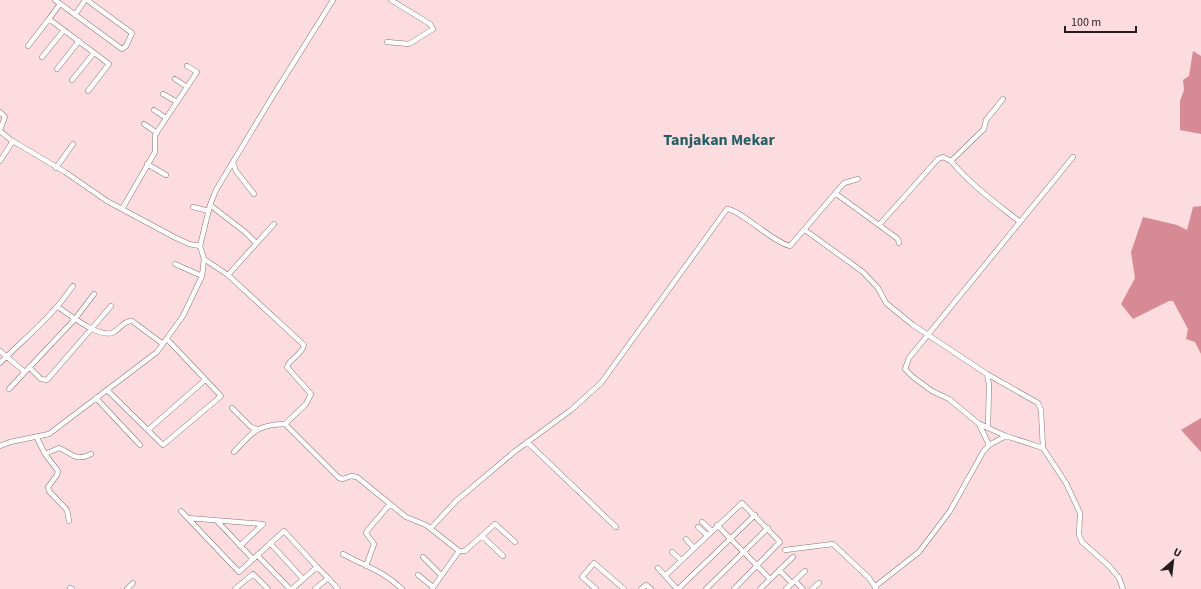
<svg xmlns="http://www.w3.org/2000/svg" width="1201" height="589" viewBox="0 0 1201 589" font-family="'Source Sans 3',sans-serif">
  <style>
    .water { fill: #d68a94 }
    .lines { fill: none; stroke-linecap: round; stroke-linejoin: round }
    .minor-casing { stroke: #8e7376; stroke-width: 5.5 }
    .minor { stroke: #fff; stroke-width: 4.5 }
    .labels { text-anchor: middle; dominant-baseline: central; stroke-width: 4; stroke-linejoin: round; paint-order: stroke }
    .quarter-label { font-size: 16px; font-weight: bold; fill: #255e65; stroke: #fcdcdf }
  </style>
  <rect width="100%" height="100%" fill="#fcdcdf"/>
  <path class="water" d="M1193 51 1201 56V134L1180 130V101L1184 90 1183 80 1189 76Z
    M1201 206V354L1195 342 1186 339 1188 329 1173 301H1169L1133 319 1121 304 1135 278 1131 252 1143 217 1177 225 1187 230 1193 207Z
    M1201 418V452L1181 430Z"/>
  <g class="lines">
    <g class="minor-casing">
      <path id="minor" d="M55 0 122 49 126 46 132 33 87 0
        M60 4 49 19 109 64 88 91
        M75 15 85 0
        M387 42 409 44 433 29 430 24 391 0
        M28 46 49 19
        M42 57 64 30
        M57 69 79 41
        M175 79 187 87
        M72 80 94 53
        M163 94 177 102
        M154 110 166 118
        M0 112 5 117 0 130
        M144 124 157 133
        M0 131 11 140 65 172 107 201 174 237 189 244 200 246
        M0 161 13 141
        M951 161C971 185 995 202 1020 222
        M233 162 236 171 254 194
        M147 164 166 175
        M56 168 73 144
        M835 193 879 225 938 159 943 157 951 161 984 129 986 120 1003 99
        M210 205 245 232 256 243
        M193 207 209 211
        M122 209 155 152V135L197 72 187 66
        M879 225 898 239 899 243
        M805 230 863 272 878 288 886 303 913 325 987 374 1038 403 1041 410 1043 448 1066 483 1080 513 1079 535 1082 542 1109 566 1119 578 1123 589
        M204 259 228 275 304 345C301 356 290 358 287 367L311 394 306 404 285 424C256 425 253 432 234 452
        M175 264 202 276
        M228 275 274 224
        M58 307C70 315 101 340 114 332 121 328 123 321 132 321L163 344
        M0 351 25 372 75 319 94 294
        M0 363C27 336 51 318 73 286
        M29 367 41 379 47 380 111 306
        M9 389 25 372
        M107 390 163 445 221 396 167 339
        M96 398 140 445
        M232 408 251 427 257 429
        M285 424 339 478 343 479 351 476 357 477 406 517 426 525 459 551 432 589
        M979 424 989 445
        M988 428 978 423 949 399 932 391 913 377 905 369 909 358 1073 157
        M148 430 205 380
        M1006 436 1043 448
        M37 438 45 454 59 448C74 454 75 462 91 454
        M527 442 616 527
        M0 446 10 442 49 434 157 352 183 316 202 276 204 259 200 246 210 205 216 190 274 94 333 0
        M45 454 58 471 57 475 48 487 49 491 67 510 69 521
        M181 511 239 572 284 531 317 567 292 589
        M188 518 263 524 240 546
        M217 521 253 559
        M702 522 712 531
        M717 525 770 579
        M698 527 707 535
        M431 528 456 501 514 452 571 410 601 383 727 209C741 210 772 242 790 246L844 183 858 179
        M482 536 503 556
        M686 539 694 548
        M270 543 303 579
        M785 550 833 544 869 578 875 587
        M459 551H465L495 524 515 542
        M672 552 681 560
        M343 554C366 567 382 570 402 589
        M257 555 290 589
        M423 557 441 575
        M366 566 374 544 366 533 367 531 389 505
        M658 568 677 589
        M779 570 792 583
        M418 575 433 587
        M665 576 742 503 780 542 734 589
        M328 578 338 589
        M795 581 803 589
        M70 588 72 589
        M127 589 133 583
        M235 589 253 574 268 589
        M315 589 328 578 317 567
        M596 589 582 577 594 563 624 589
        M641 589 646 585 651 589
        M678 589 755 515
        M706 589 768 528
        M760 589 793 557
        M786 589 805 571
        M812 589 819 583
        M875 589 877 585 919 552 950 511 983 452 989 445 1006 436 988 428 989 384 987 374"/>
    </g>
    <use href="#minor" class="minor"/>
  </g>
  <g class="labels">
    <g class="quarter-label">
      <text x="719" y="140">Tanjakan Mekar</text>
    </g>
  </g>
  <g transform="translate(1173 561) rotate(28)" stroke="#fcdcdf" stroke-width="3" paint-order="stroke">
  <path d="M0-3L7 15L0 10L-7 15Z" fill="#271c1d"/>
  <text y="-6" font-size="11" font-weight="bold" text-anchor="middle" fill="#271c1d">U</text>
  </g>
  <path d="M1065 26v6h71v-6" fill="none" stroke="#271c1d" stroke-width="2"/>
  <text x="1071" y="26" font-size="12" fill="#271c1d" stroke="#fcdcdf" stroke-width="3" paint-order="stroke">100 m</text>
</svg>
